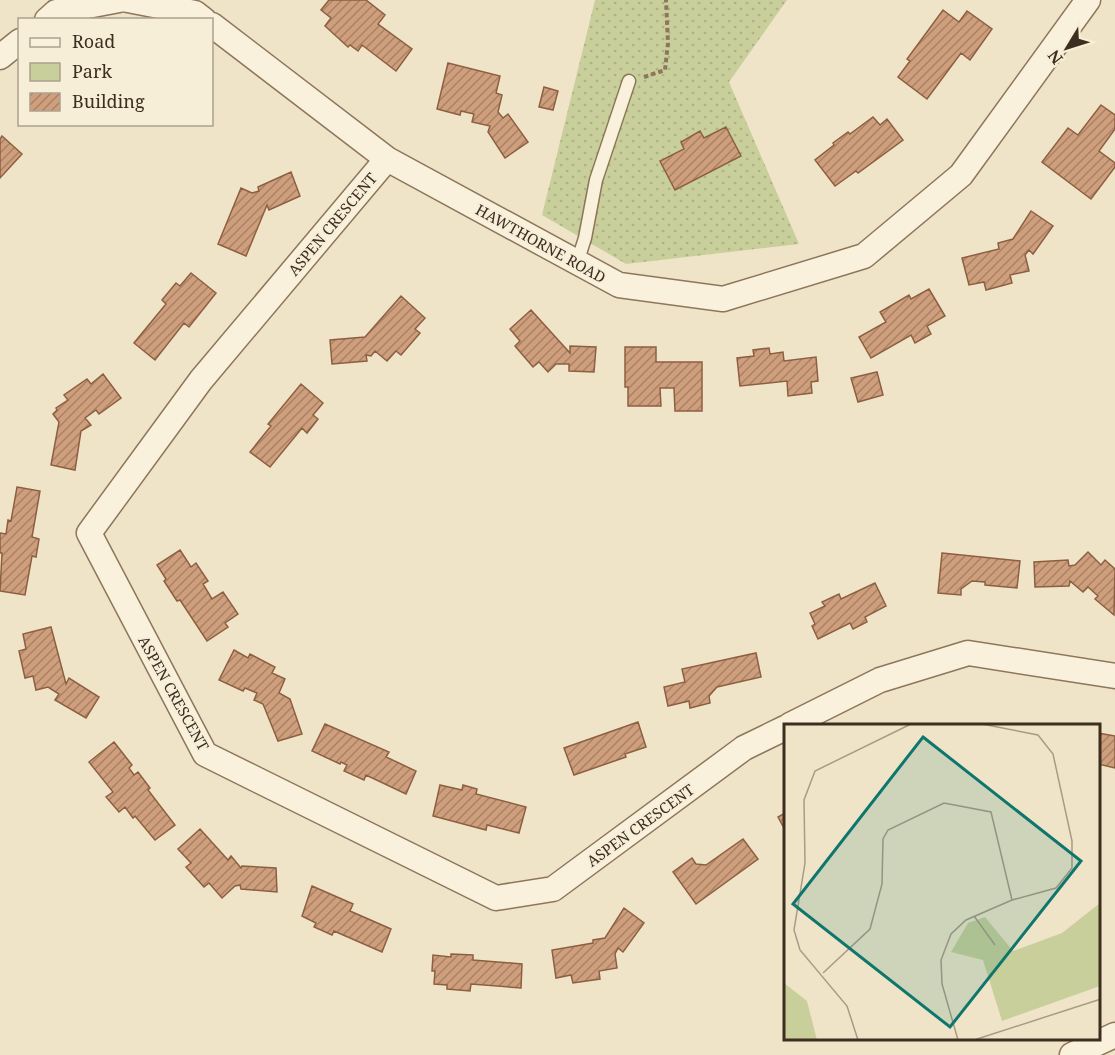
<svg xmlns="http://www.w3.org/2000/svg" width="1115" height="1055" viewBox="0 0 1115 1055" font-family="'Noto Serif',serif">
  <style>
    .green { fill: url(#green-dots) }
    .building { fill: url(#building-hatch); stroke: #8d5f41; stroke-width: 1.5 }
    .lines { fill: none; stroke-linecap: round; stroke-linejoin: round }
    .service-casing { stroke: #8d765c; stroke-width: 15 }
    .minor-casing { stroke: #8d765c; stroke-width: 27 }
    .path { stroke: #8d765c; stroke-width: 4; stroke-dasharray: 4.5 3; stroke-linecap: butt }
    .service { stroke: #faf1dc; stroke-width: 12 }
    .minor { stroke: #faf1dc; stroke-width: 24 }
    .labels { text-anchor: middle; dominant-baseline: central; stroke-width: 4.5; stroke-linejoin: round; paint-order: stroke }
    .street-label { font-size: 15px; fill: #3d2e20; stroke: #f7eed8 }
    .inset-road { fill: none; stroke: #a89b85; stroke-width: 1.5 }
    .view { fill: #0f766e; fill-opacity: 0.15; stroke: #0f766e; stroke-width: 3 }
    .inset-edge { fill: none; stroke: #3d2e20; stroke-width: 3 }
  </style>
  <defs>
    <pattern id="green-dots" width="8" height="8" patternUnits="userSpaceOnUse" patternTransform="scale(1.5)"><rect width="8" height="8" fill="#c9cf9b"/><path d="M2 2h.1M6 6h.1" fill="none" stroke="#aeb285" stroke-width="1.8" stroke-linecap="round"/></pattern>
    <pattern id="building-hatch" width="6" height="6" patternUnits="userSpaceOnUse" patternTransform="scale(1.5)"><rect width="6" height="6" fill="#cf9f7d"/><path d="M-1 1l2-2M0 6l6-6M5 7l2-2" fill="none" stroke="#a98266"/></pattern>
  </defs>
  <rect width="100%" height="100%" fill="#f0e4c8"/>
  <path class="green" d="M595 0H787L729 82 799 244 626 264 542 215Z"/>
  <path class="building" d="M329 0H366L385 15 378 24 412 49 396 71 362 45 358 51 350 45 348 47 325 26 331 18 321 10Z
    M943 10 959 22 967 11 992 29 970 60 961 53 927 99 898 77 910 61 907 59Z
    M448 63 500 76 496 93 502 95 498 112 503 118 508 114 528 142 505 158 488 132 490 126 472 122 474 114 461 111 460 115 437 109Z
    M544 87 558 91 553 110 539 107Z
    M1101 105 1115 115V129L1099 151 1115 163V167L1091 199 1042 162 1068 128 1078 135Z
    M873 117 880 125 887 119 903 140 858 173 856 171 835 186 815 160 834 145 833 143 848 132 850 134Z
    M726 127 741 156 675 190 660 161 684 149 681 142 700 131 704 138Z
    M2 136 22 154 0 178V139Z
    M291 172 300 196 269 210 267 205 246 256 218 244 241 188 252 193 259 191 258 187Z
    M1031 211 1053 226 1033 254 1029 250 1025 255 1029 271 1010 275 1012 283 986 290 984 282 969 285 962 258 999 249 998 243 1013 239Z
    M191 273 216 293 189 327 184 323 155 360 134 343 166 304 162 300 176 283 180 286Z
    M929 289 945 316 927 326 931 334 915 343 911 335 871 358 859 337 886 322 880 312 909 295 911 299Z
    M401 296 425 318 415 329 420 333 401 355 396 351 387 361 375 351 371 356 366 355 367 361 332 364 330 340 365 337Z
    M531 310 570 353V346L596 347 594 372 569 371V364H556L548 372 539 362 533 367 515 346 520 341 510 329Z
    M625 347H656V362H702V411H675L674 388H660L661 406H628V387H625Z
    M769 348 770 354 783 352 784 361 816 357 818 381 811 382 812 393 788 396 787 381 740 386 737 358 754 356 753 350Z
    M877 372 883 395 858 402 851 378Z
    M103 374 121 398 99 414 96 410 85 418 91 425 81 431 75 470 51 465 59 422 53 414 57 410 56 408 68 400 64 395 87 379 91 384Z
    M301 384 323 403 313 415 318 419 307 433 302 428 270 467 250 452 271 426 268 424Z
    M17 487 40 491 32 537 39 539 36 557 32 556 25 595 0 591 2 553H0V533L6 534 8 520 11 521Z
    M180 550 191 567 196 563 208 581 203 584 212 599 223 592 238 614 225 623 228 627 207 641 180 600 177 601 164 581 166 579 157 565Z
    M1088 552 1101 565 1105 560 1115 569 1114 615 1095 599 1098 596 1088 587 1083 592 1070 581 1069 586 1035 587 1034 562 1068 560 1069 566 1075 565Z
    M942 553 1020 561 1017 588 985 585V582L972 581 961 589V595L938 593Z
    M875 583 886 606 865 617 867 622 853 629 850 623 818 639 812 626 815 624 810 613 825 606 822 602 839 594 841 599Z
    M51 627 66 684 69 678 99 697 86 718 55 700 59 694 48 687 36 690 33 676 25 678 19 651 26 649 23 634Z
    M234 650 248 658 250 654 275 667 272 673 285 679 279 693 290 699 302 734 278 741 263 704 254 700 257 693 245 688 243 691 219 680Z
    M756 653 761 677 717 687 709 696 710 703 690 708 689 701 668 706 664 687 685 682 682 669Z
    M638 722 646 747 625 754 626 757 574 775 564 748Z
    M325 724 389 752 386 757 416 771 406 794 366 775 364 780 344 771 347 765 341 762 340 764 312 751Z
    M1098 733 1115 736V768L1098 764Z
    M114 742 132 765 129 768 134 775 138 772 150 788 148 790 175 825 155 840 135 816 133 818 125 807 119 812 106 797 113 792 89 762Z
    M440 785 462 790 463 785 477 789 476 794 526 807 519 833 487 825 486 830 433 816Z
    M785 813V830L778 817Z
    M200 829 228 860 231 856 241 868 242 866 276 868 277 892 241 889 240 885 235 886 222 898 209 883 204 887 186 867 191 863 178 849Z
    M743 839 758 859 696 904 673 872 692 858 696 864 706 865Z
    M312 886 353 904 350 911 391 929 382 952 334 931 332 935 314 927 316 923 302 916Z
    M624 908 644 923 623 952 618 948 615 954 617 968 599 971 600 979 573 983 571 975 556 978 552 950 593 943V940L605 938Z
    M451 954 473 955V960L522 964 521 988 471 984 470 991 447 989V985L434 984 435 971H432L433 955 451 957Z"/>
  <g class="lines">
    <g class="service-casing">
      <path id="service" d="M577 263 585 238 596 180 629 81"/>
    </g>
    <g class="minor-casing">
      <path id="minor" d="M128 0 195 13 204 20
        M47 20 56 12 119 0
        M212 25 387 159 619 285 723 299 864 256 961 175 1088 0
        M0 57 20 41
        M387 159 201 380 89 533 205 754 496 898 553 889 744 748 785 728
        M790 725 880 680 968 653 1115 676
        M1072 1055 1115 1035"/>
    </g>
    <path class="path" d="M644 77 665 70 668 43 666 0"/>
    <use href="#service" class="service"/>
    <use href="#minor" class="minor"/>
  </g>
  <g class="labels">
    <g class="street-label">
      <text transform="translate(332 224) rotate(-50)">ASPEN CRESCENT</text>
      <text transform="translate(541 243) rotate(29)">HAWTHORNE ROAD</text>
      <text transform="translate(174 693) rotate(61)">ASPEN CRESCENT</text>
      <text transform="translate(640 825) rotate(-36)">ASPEN CRESCENT</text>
    </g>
  </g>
  <g transform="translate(784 724)">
    <rect width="316" height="316" fill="#f0e4c8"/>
    <path d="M316 179V262L218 297 199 236 167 228 184 199 201 193 229 227 278 209Z" fill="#c9cf9b"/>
    <path d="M0 259 23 277 33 316H0Z" fill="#c9cf9b"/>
    <path class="inset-road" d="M190 192 211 221M39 249 86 205 98 160 99 115 104 106 160 79 207 88 228 176M74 316 63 282 16 226 10 206 21 139 20 76 31 47 127 0M174 316 158 260 157 236 167 210 182 196 228 176 272 164 288 144V117L269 30 254 11 198 0M190 316 317 275"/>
    <path class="view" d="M139 13 297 137 166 303 9 180Z"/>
    <rect width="316" height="316" class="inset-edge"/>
  </g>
  <rect x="18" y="18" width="195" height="108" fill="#f7eed8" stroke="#ada18e" stroke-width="1.5"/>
  <rect x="30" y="38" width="30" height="9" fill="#faf1dc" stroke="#ada18e" stroke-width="1.5"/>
  <text x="72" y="48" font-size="18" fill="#3d2e20">Road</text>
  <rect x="30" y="63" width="30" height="18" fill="#c9cf9b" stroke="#ada18e" stroke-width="1.5"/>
  <text x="72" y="78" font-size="18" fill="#3d2e20">Park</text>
  <rect x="30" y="93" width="30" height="18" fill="url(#building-hatch)" stroke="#ada18e" stroke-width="1.5"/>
  <text x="72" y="108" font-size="18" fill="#3d2e20">Building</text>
  <g transform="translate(1067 48) rotate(232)" stroke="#f7eed8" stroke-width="4.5" paint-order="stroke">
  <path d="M0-4.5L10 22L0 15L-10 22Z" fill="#3d2e20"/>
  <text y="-9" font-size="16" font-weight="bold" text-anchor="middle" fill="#3d2e20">N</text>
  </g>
</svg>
